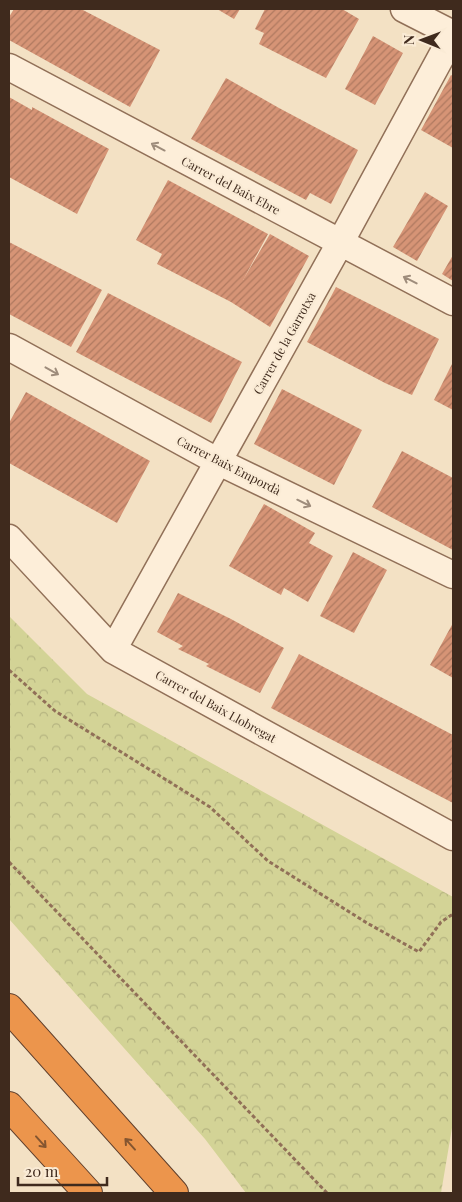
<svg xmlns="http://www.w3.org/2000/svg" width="462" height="1202" viewBox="0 0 462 1202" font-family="'Playfair Display',serif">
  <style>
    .forest { fill: url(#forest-crowns) }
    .building { fill: url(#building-hatch) }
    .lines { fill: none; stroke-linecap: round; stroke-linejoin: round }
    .street-casing { stroke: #917058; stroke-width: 29 }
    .highway-casing { stroke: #5f3f2c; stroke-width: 30 }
    .path { stroke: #917058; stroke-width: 3; stroke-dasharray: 4 2.5; stroke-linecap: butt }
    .street { stroke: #fdeed9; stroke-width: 26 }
    .highway { stroke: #ec954c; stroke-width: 28 }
    .oneway { stroke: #9e8c7b }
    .oneway2 { stroke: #845530 }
    .labels { text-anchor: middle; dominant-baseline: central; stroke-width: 4.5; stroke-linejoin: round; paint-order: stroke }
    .street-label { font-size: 12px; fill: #3f2a1d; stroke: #faebd5 }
  </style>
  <defs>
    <pattern id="forest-crowns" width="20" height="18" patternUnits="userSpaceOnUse" patternTransform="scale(1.25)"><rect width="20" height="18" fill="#d3d396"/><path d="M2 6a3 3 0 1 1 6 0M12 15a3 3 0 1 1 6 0" fill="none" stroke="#b6b581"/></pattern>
    <pattern id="building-hatch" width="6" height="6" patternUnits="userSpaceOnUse" patternTransform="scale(1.25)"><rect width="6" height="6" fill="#d69476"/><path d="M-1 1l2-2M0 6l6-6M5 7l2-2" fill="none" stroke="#af7960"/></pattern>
  </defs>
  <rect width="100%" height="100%" fill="#f3e1c4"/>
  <path class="forest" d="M9 616 87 694 453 897V1122L441 1193H246L205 1139 9 919Z"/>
  <path class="building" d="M14 9H81L160 50 130 107 9 40V17Z
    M217 9H240L234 19Z
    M265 9H342L359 19 326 78 259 44 264 33 255 29Z
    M373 36 403 53 375 105 345 89Z
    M451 75 453 76V148L421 130Z
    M226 78 279 108 358 150 331 204 310 193 306 200 191 139Z
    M9 97 32 110V107L109 149 77 214 9 177Z
    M168 180 268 234 243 280 270 234 309 256 270 327 231 302 157 264 162 254 136 240Z
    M425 192 448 206 417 261 393 247Z
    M9 242 102 290 71 347 9 314Z
    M453 255V281L442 274Z
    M336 287 439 339 412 395 385 383 307 342Z
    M108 293 242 362 211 423 76 352Z
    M453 362V410L434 400Z
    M282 389 362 430 334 485 254 444Z
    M26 392 150 461 117 523 9 463V423Z
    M402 451 453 478V550L372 507Z
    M264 504 315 533 309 543 333 556 308 602 284 588 281 595 229 566Z
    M353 552 387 570 354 633 320 616Z
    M178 593 231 619 284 648 260 693 206 666 209 664 178 649 183 646 157 632Z
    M453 623V678L430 665Z
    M299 654 453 735V803L271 708Z"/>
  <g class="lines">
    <g class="street-casing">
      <path id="street" d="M404 9 453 34
        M9 67 453 302
        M9 347 217 461 453 575
        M9 538 113 650 453 837
        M113 650 340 243 453 35"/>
    </g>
    <g class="highway-casing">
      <path id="highway" d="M9 1008 174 1193
        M9 1106 88 1193"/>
    </g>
    <path class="path" d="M9 670 55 711 210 807 268 861 367 923 419 952 441 922 453 914
      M9 862 327 1193"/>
    <use href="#street" class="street"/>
    <use href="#highway" class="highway"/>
  </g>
  <defs><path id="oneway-shaft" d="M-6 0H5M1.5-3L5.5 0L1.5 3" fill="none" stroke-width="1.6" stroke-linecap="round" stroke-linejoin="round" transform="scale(1.25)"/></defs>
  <g class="oneway">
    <use href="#oneway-shaft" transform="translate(158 147) rotate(-152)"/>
    <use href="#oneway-shaft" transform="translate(410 280) rotate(-153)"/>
    <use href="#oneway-shaft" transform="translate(52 371) rotate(29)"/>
    <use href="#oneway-shaft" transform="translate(304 503) rotate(26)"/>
  </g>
  <g class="oneway2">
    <use href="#oneway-shaft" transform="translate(41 1142) rotate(48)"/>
    <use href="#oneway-shaft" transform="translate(130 1144) rotate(-132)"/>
  </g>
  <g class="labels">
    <g class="street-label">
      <text transform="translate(231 185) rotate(28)">Carrer del Baix Ebre</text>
      <text transform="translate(284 343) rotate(-61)">Carrer de la Garrotxa</text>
      <text transform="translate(229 465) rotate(27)">Carrer Baix Empordà</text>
      <text transform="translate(216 706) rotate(29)">Carrer del Baix Llobregat</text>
    </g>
  </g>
  <rect width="462" height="1202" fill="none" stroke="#3f2a1d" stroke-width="20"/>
  <g transform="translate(422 40) rotate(271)" stroke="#faebd5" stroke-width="4" paint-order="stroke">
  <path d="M0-4L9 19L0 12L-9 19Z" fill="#3f2a1d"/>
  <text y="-8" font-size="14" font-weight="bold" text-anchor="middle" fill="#3f2a1d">N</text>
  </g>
  <path d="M18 1177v8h89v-8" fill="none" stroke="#3f2a1d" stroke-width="2.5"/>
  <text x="25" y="1177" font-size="15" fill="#3f2a1d" stroke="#faebd5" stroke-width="4" paint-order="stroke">20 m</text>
</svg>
